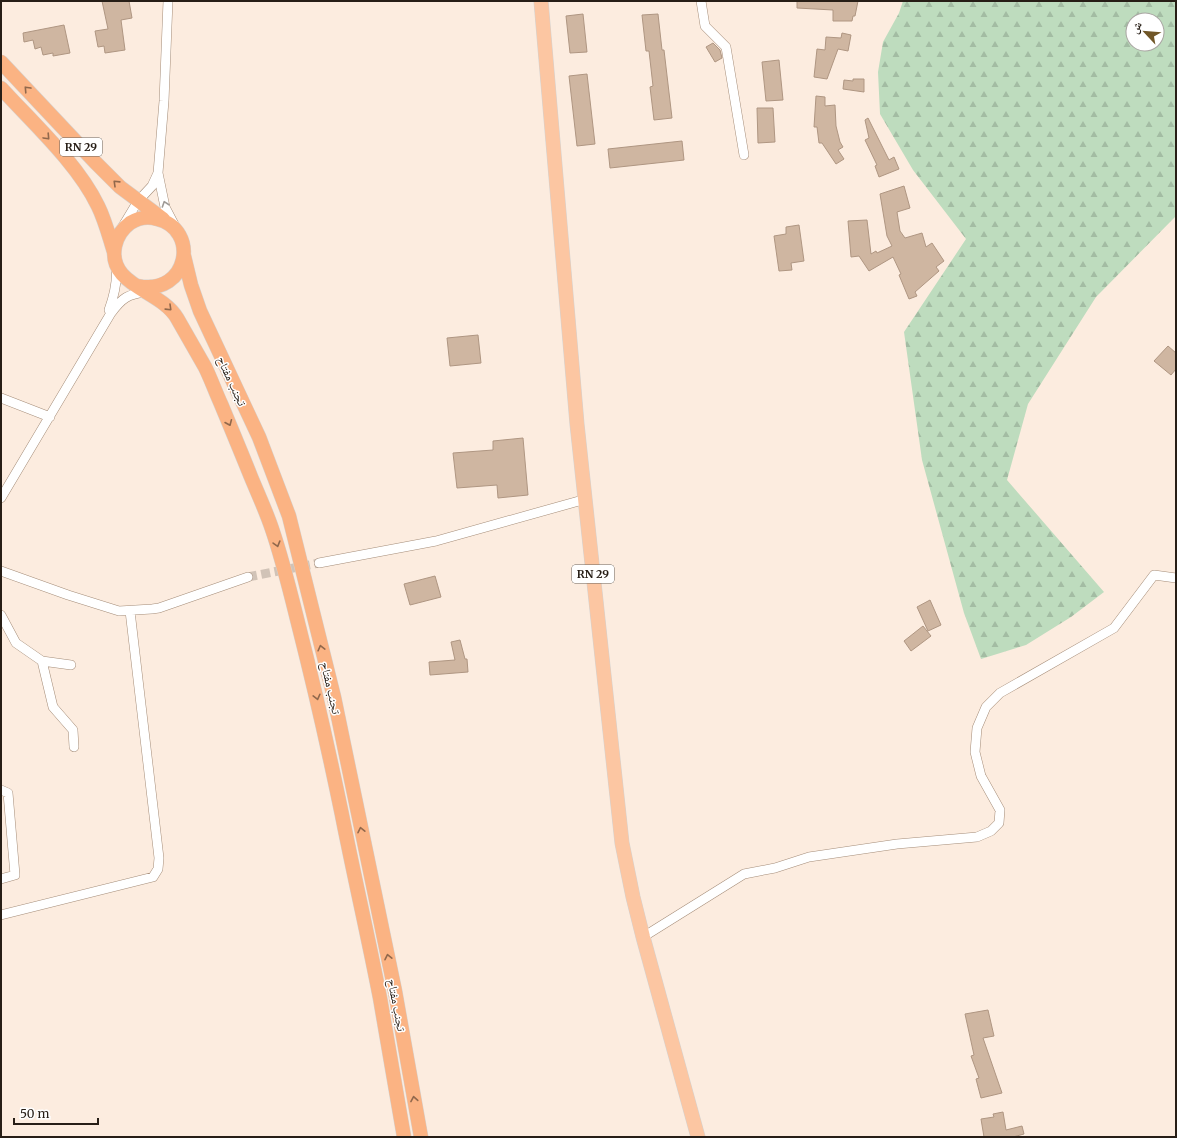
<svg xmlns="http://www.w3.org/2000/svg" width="1177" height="1138" viewBox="0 0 1177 1138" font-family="Merriweather,'Noto Naskh Arabic',serif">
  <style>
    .forest { fill: url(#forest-firs); fill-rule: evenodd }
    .building { fill: #cfb6a1; stroke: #af9682 }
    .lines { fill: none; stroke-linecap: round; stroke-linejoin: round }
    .minor-tunnel { stroke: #d1c3b7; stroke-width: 9; stroke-dasharray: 9 4.5; stroke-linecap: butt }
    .minor-casing { stroke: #a58d79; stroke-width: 10 }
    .primary-casing { stroke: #d4d2d0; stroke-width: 15 }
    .trunk-casing { stroke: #d4d2d0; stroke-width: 15 }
    .minor { stroke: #fff; stroke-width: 9 }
    .primary { stroke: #fcc6a2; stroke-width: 14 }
    .trunk { stroke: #fbb383; stroke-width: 14 }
    .oneway { stroke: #91684c }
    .oneway2 { stroke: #9e9a96 }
    .labels { text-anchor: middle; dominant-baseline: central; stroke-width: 3; stroke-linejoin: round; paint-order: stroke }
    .shield { fill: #fff; stroke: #68625c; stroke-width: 1 }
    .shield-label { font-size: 11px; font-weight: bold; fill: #271e16 }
    .street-label { font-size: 12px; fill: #271e16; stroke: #fff }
  </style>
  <defs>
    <pattern id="forest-firs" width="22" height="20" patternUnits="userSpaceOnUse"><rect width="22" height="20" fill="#bedcbe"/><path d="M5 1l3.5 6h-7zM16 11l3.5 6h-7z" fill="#a3bca3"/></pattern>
  </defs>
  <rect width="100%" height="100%" fill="#fcecdf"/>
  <path class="forest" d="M903 1H1176V216L1096 297 1028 404 1007 480 1104 592 1071 617 1026 645 981 659 964 613 922 460 904 332 966 239 913 170 880 114 878 72 883 42 899 13ZM1133 20H1157V44H1133Z"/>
  <path class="building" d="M102 1H129L132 18 121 20 125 50 105 53 104 46 98 47 95 31 108 29Z
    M797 1H858L855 16H853L852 21H833V10L797 8Z
    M583 14 587 52 570 53 566 16Z
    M658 14 662 50H664L672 118 654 120 650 87 653 86 649 51H646L642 15Z
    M64 25 70 53 53 56V53L43 55 41 47 35 49 33 40 24 42 23 33Z
    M842 33 851 35 848 51 838 49 827 79 814 77 817 49 825 50 826 37 841 38Z
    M713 43 720 50 722 58 715 62 706 47Z
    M779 60 783 100 766 101 762 62Z
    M587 74 595 144 577 146 569 76Z
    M853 79H864V92L843 89 844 80 853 81Z
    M816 96 825 97V106L835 105 836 126 840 142 843 147 838 150 844 159 836 164 822 143H819L817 127H814Z
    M757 108H773L775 142 758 143Z
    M868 118 889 160 894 157 899 169 879 177 875 166 877 165 865 140 869 138 865 120Z
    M682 141 684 160 610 168 608 149Z
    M904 186 910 208 897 212 900 231 905 238 922 233 926 247 932 243 944 261 936 267 939 271 915 292 917 296 909 299 899 275 901 274 893 257 869 271 859 256 851 257 848 221 867 220 871 254 876 251 877 253 892 246 887 236 880 194Z
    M799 225 804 261 791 263 792 270 779 271 774 236 786 234V227Z
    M478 335 481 363 450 366 447 338Z
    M1168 346 1176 353V369L1171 375 1154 361Z
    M523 438 528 495 498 498 497 485 457 488 453 453 493 450V441Z
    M435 576 441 597 410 605 404 584Z
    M930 600 941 625 928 631 917 607Z
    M923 626 931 636 911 651 904 641Z
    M460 640 465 659H467L468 672 430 675 429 662 455 660 451 642Z
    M988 1010 994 1036 983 1038 1002 1093 981 1098 976 1079 979 1078 971 1056 974 1055 965 1014Z
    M1003 1112 1006 1130 1022 1126 1024 1134 1013 1137H984L981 1119 994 1117 993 1114Z"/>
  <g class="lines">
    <path class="minor-tunnel" d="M248 577 319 563"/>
    <g class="minor-casing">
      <path id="minor" d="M168 1 164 101 158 173 165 207 176 228
        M701 1 705 26 726 47 744 155
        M123 226 138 201 152 186 158 173
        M109 310C114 296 118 282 116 266
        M1 398 50 417
        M1 498 111 313C122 298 128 294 146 292
        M319 563 436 541 586 499
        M1 571 68 595 119 611 152 609 159 608 248 577
        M1 615 16 643 42 661 53 707 73 730 74 747
        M42 661 71 665
        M1 790 8 793 15 875 1 879
        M1 915 153 877 158 869 159 858 130 611
        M643 937 744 874 775 868 809 857 897 844 977 837 991 831 999 823 1000 810 981 776 975 752 977 728 986 707 1000 693 1114 628 1154 575 1176 578"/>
    </g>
    <g class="primary-casing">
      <path id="primary" d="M541 1 577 424 622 843 633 897 643 937 698 1137"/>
    </g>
    <g class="trunk-casing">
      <path id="trunk" d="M1 62 96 163 120 187 163 219
        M1 88C33 123 78 164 98 206 105 220 109 236 114 252
        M184 256 191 285 200 311 259 437 289 516 334 697 395 991 421 1137
        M138 286C189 296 200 229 157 219 148 216 138 218 130 223 122 229 117 237 115 246 107 286 161 290 177 318 186 334 196 351 205 367 211 379 215 391 221 404 231 428 241 452 251 477 258 494 266 511 272 529 283 561 291 595 299 627 315 690 329 752 342 815 354 876 368 936 380 998 388 1044 396 1091 404 1137"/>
    </g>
    <use href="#minor" class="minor"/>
    <use href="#primary" class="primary"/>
    <use href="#trunk" class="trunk"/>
  </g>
  <defs><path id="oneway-chevron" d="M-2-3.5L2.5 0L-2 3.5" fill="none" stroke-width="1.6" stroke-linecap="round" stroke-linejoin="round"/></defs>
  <g class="oneway">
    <use href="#oneway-chevron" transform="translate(27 89) rotate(-133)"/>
    <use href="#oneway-chevron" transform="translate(47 137) rotate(47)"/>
    <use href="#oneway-chevron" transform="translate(116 183) rotate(-136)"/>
    <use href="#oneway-chevron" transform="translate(169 308) rotate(44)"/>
    <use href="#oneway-chevron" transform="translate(229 423) rotate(67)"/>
    <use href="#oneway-chevron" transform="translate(277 544) rotate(74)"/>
    <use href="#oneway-chevron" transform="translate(321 648) rotate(-104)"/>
    <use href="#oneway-chevron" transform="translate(317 697) rotate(76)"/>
    <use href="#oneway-chevron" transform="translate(361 830) rotate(-102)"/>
    <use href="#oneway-chevron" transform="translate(388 957) rotate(-102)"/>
    <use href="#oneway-chevron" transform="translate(414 1099) rotate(-100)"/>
  </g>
  <use class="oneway2" href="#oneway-chevron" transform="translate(165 204) rotate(-109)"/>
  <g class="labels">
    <g class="shield">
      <rect x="60" y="138" width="42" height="18" rx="3"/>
      <rect x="572" y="565" width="42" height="18" rx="3"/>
    </g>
    <g class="shield-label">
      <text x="81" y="147">RN 29</text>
      <text x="593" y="574">RN 29</text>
    </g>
    <g class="street-label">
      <text transform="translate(232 381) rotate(65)">تجنب مفتاح</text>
      <text transform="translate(331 688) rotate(77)">تجنب مفتاح</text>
      <text transform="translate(397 1005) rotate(79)">تجنب مفتاح</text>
    </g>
  </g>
  <rect width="1177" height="1138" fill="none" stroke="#271e16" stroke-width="4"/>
  <g transform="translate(1145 32) rotate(296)"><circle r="19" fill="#ffffff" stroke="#a9a5a2"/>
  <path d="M0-3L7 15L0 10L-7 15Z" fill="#705627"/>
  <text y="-6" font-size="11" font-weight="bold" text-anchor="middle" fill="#271e16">ش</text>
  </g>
  <path d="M14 1118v6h84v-6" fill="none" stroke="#271e16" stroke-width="2"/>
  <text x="20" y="1118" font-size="12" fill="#271e16" stroke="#ffffff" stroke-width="3" paint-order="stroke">50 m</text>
</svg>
